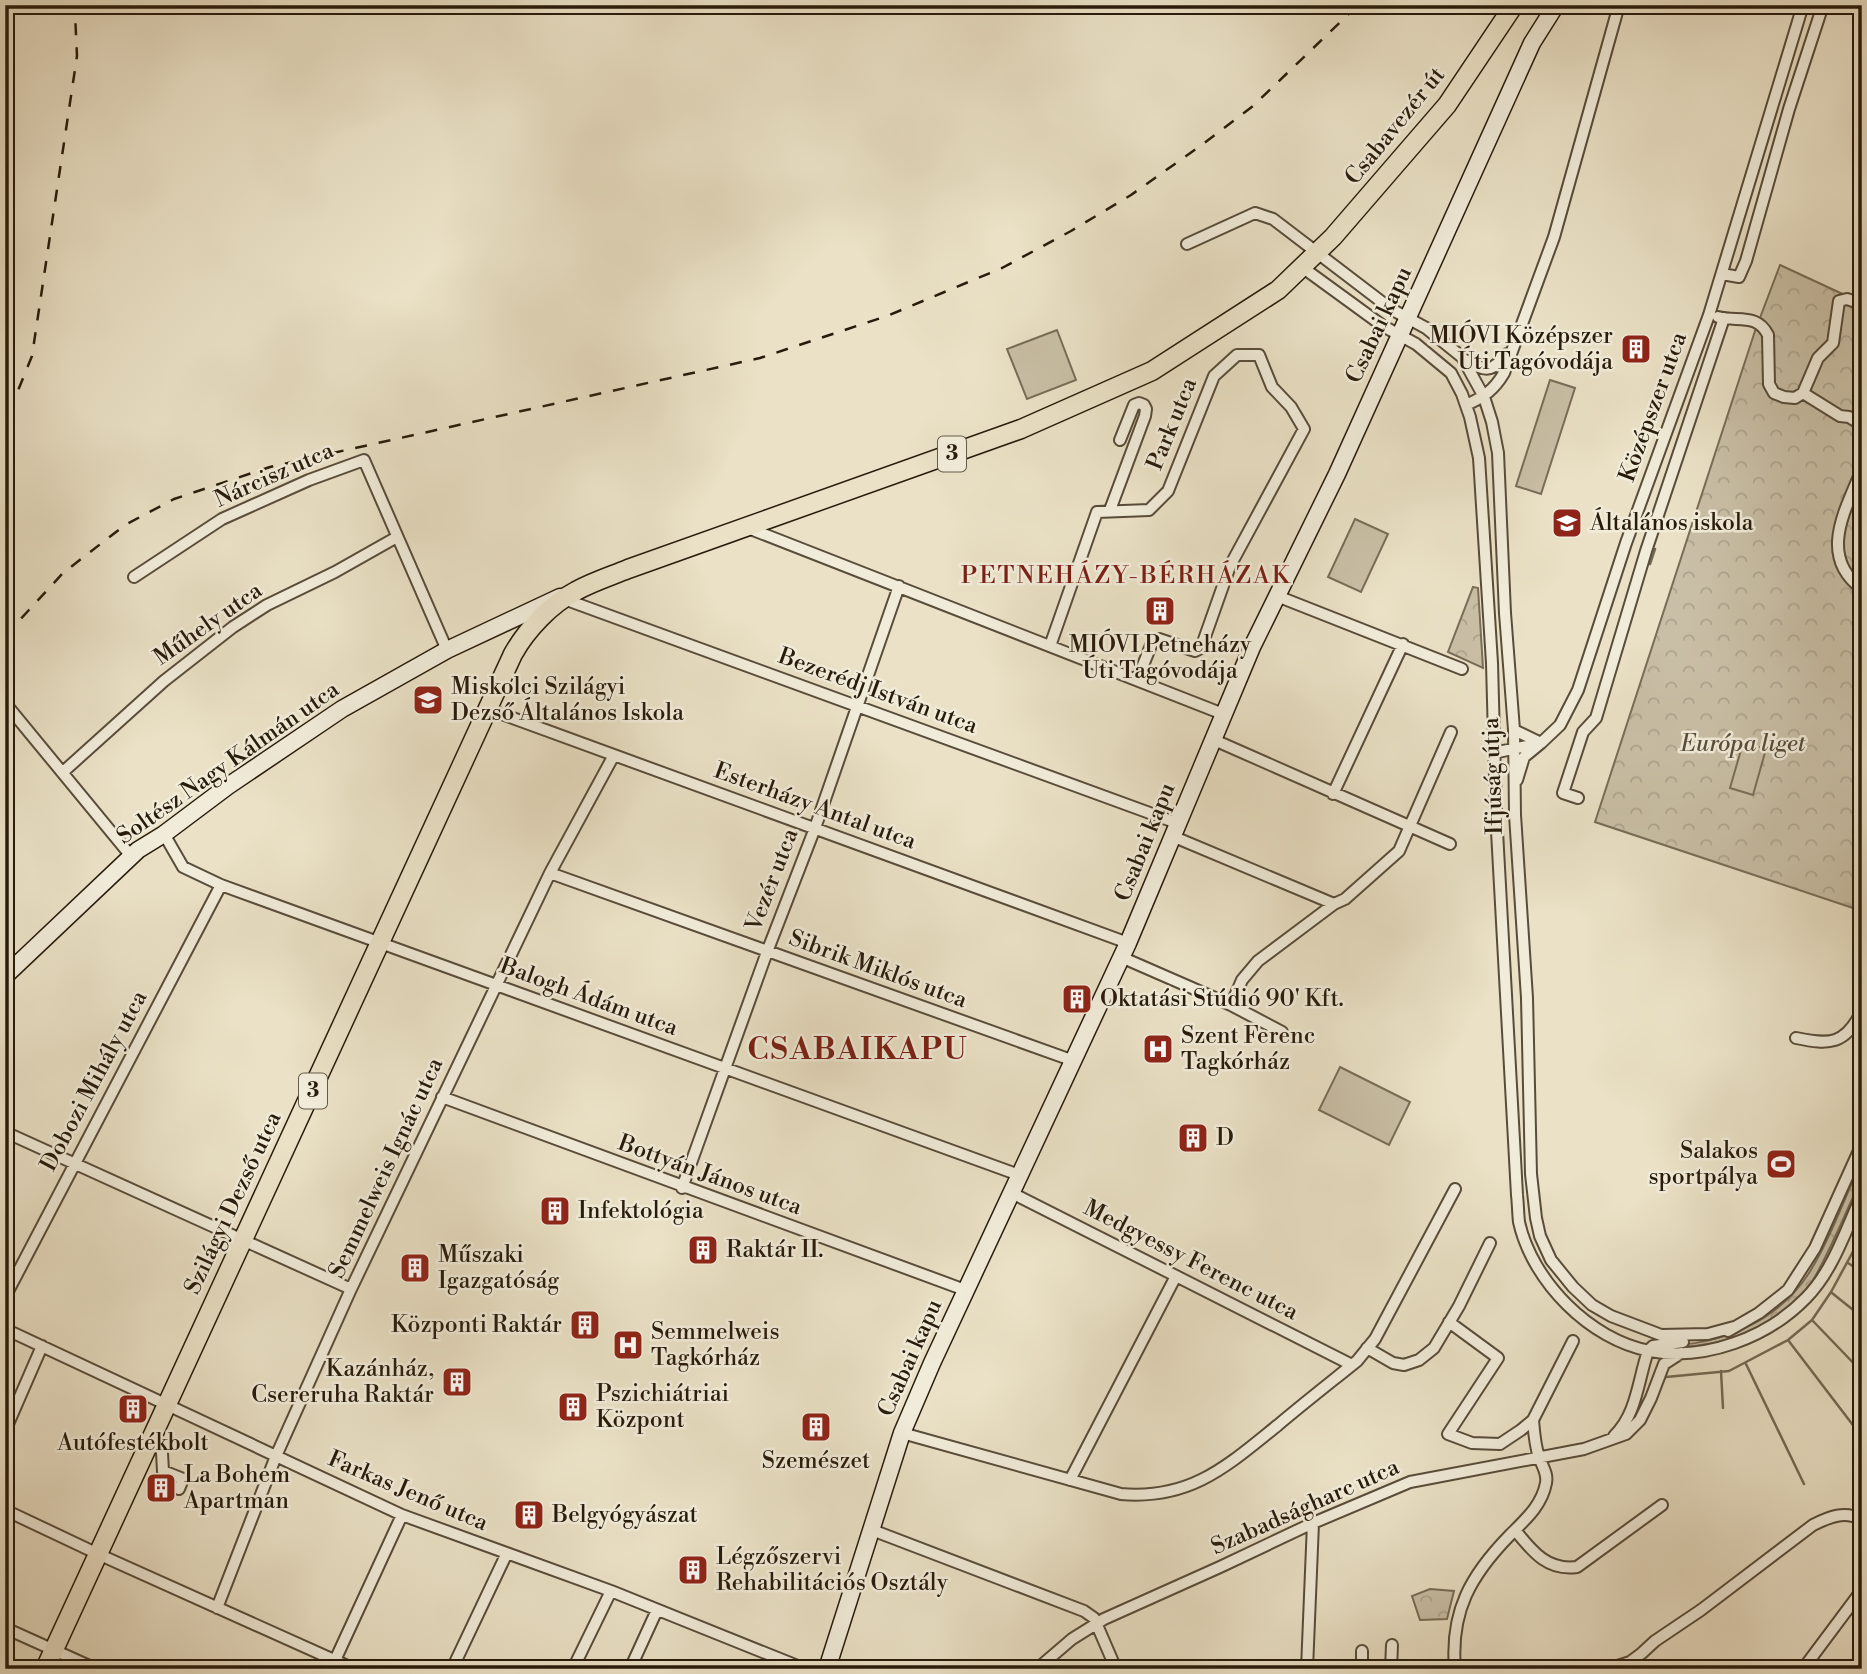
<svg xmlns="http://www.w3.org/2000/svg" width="1867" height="1674" viewBox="0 0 1867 1674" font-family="'Libre Bodoni',serif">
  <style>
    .forest { fill: url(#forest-crowns); stroke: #786d58; stroke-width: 2 }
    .garden { fill: #c9bfa6; stroke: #786d58; stroke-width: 2 }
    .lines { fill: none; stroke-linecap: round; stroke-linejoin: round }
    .stream { stroke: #756a55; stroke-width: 2.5 }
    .street-casing { stroke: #584c3a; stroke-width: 14 }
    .secondary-casing { stroke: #281b0b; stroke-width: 19 }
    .primary-casing { stroke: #281b0b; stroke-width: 21 }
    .street { stroke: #f1ecda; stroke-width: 10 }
    .secondary { stroke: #f1ecda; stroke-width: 16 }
    .primary { stroke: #eae1c6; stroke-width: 18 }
    .rail { stroke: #281b0b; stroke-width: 2.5; stroke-dasharray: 12 12; stroke-linecap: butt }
    .labels { text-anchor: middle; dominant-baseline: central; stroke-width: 5; stroke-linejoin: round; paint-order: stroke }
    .shield { fill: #f1ecda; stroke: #645a49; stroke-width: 2 }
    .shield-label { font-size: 21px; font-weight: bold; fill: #281b0b }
    .street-label { font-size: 23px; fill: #281b0b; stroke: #f1ecda }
    .poi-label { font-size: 23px; fill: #281b0b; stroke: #f1ecda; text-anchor: start }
    .park-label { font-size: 23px; font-style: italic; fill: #584c3a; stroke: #f1ecda }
    .neighbourhood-label { font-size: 24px; letter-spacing: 2px; fill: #7a1f14; stroke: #f1ecda }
    .district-label { font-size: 30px; font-weight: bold; letter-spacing: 2px; fill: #7a1f14; stroke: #f1ecda }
  </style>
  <defs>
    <pattern id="forest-crowns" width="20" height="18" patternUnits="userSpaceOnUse" patternTransform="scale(1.75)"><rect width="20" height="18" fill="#c9bfa6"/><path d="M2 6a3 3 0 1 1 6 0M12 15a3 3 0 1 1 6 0" fill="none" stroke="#ada48e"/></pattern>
  </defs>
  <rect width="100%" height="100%" fill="#eae1c6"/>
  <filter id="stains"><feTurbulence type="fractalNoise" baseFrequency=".00286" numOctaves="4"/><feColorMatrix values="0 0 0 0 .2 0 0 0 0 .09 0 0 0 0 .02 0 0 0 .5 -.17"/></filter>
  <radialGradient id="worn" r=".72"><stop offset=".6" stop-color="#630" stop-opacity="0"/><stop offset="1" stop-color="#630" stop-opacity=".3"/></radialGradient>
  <path class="forest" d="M1780 265 1862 303V911L1595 822 1755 331Z
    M1473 587 1478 588 1483 668 1448 652Z
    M1862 1161C1862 1183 1850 1202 1842 1222 1833 1241 1824 1262 1813 1280 1780 1328 1718 1351 1662 1346 1719 1345 1777 1323 1809 1273 1831 1238 1844 1198 1862 1161Z
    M1430 1589 1454 1591 1447 1619 1420 1620 1412 1596Z"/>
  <path class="garden" d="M1057 330 1076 380 1027 399 1007 349Z
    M1550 380 1575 388 1541 494 1516 486Z
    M1355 519 1388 534 1361 592 1328 577Z
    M1743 743 1766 749 1753 795 1730 788Z
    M1340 1067 1410 1102 1389 1145 1319 1110Z"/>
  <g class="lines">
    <path class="stream" d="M1650 564 1655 549
      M1848 1263 1862 1272
      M1832 1293 1862 1317
      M1812 1320 1862 1372
      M1788 1340 1862 1437
      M1746 1364 1804 1484
      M1721 1371 1723 1408
      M1666 1377 1729 1371 1788 1340 1812 1320 1831 1292 1862 1235"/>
    <g class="street-casing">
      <path id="street" d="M1187 244 1255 213 1273 219 1391 309 1426 328 1462 357 1484 397 1492 422 1498 453 1505 613 1514 730 1515 815 1527 998 1531 1174 1536 1218 1540 1236 1551 1260 1573 1287 1592 1305 1611 1316 1661 1335 1708 1334 1734 1327
        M1302 267 1383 326 1416 344 1451 373 1462 394 1470 417 1479 458 1492 663 1496 813 1517 1195C1518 1204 1518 1213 1519 1222 1532 1281 1590 1340 1650 1351 1705 1361 1767 1338 1806 1298 1833 1271 1846 1229 1862 1195
        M1722 274 1739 277 1746 261 1789 109 1823 5
        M1718 317C1738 322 1757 313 1768 335L1769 384 1774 393 1784 397 1795 398 1803 393 1818 358 1833 343 1839 301 1847 299 1862 304
        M1465 360C1487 372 1490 373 1507 354
        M1803 393 1840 416 1849 417 1862 425
        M1466 405C1484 397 1494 390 1504 373L1554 237 1619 5
        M1862 469C1846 509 1817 556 1862 589
        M1110 510 1145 416 1146 409 1144 405 1139 403 1134 405 1120 440
        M748 528 1223 714
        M134 577 222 519 309 480 364 460 447 650
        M1277 596 1462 669
        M564 599 1177 823
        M1050 646 1097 512 1149 510 1168 491 1214 376 1237 355H1259L1272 387 1291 407 1304 429 1230 566 1201 648 1195 651 1159 639 1152 643 1137 680
        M5 703 131 856
        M488 709 1128 943
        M1514 730 1541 743 1524 757 1517 780
        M1212 739 1450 844
        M1498 752 1541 743 1560 725 1578 690 1626 543 1709 315 1803 5
        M63 772 164 681 233 627 267 605 335 572 397 537
        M1333 794 1403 644
        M1578 798 1563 793 1583 732 1596 718 1646 551 1724 318
        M164 834 183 867 221 885 1019 1175
        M1172 836 1334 904
        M550 873 1074 1061
        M1121 957 1231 1005 1282 1032
        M1231 1005 1242 980 1258 961 1334 904 1345 899 1399 851 1451 732
        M1796 1038C1830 1045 1845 1045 1862 1011
        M442 1097 965 1290
        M5 1132 351 1289
        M682 1188 767 952 815 828 899 586
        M1010 1192 1352 1365
        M5 1297 221 885
        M1449 1322 1498 1358 1448 1434 1472 1443 1500 1444 1521 1430 1533 1420 1573 1341
        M5 1329 402 1515 611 1591 805 1669
        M1728 1331 1759 1313 1788 1290 1815 1248 1862 1144
        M1367 1348 1393 1363 1404 1365 1419 1360 1434 1348 1459 1306 1490 1243
        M5 1431 42 1346
        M902 1433 1121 1494C1191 1500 1227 1466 1278 1425 1304 1403 1331 1382 1357 1361L1375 1339 1455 1189
        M1614 1436C1637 1414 1638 1380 1648 1351L1653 1346 1683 1342
        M162 1453 163 1471 183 1479 179 1489
        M1070 1480 1176 1276
        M5 1510 98 1554 354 1669
        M872 1530 1084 1611 1094 1618 1116 1669
        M1515 1530C1532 1551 1547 1571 1577 1567L1662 1505
        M217 1608 276 1456 351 1289 550 873 614 755
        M5 1628 96 1669
        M331 1669 402 1515
        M452 1669 506 1555
        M573 1669 611 1591
        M630 1669 657 1610
        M1037 1669 1072 1639 1104 1619 1220 1567 1313 1523 1410 1482 1584 1449 1626 1434 1640 1420 1651 1398 1664 1364 1681 1353
        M1307 1669 1313 1523
        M1362 1669V1651
        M1391 1669 1392 1645
        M1455 1669C1450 1611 1471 1575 1510 1535 1526 1519 1542 1505 1546 1483 1548 1473 1542 1466 1539 1457 1535 1446 1534 1432 1533 1420
        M1608 1669 1630 1662 1642 1653 1655 1641 1701 1610 1813 1525C1829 1517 1845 1510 1862 1520
        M1803 1669 1862 1590"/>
    </g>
    <g class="secondary-casing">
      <path id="secondary" d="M5 976 138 850 164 834 228 786 342 709 447 650 560 597
        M827 1669 902 1433 932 1363 1128 943 1252 647 1337 474 1532 43 1556 5"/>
    </g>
    <g class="primary-casing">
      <path id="primary" d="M45 1669 513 654C527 629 551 604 576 591 592 582 611 576 628 569L1021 429 1152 371 1278 290 1333 237 1447 105 1514 5"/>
    </g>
    <use href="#street" class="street"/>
    <use href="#secondary" class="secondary"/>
    <use href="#primary" class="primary"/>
    <path class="rail" d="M5 409 17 393 32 356 77 56 75 13
      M5 636 63 573 125 525 174 499 270 467 760 358 887 316 1002 268 1071 231 1131 195 1203 144 1253 106 1358 5"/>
  </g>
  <defs>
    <g id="building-square" transform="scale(1.575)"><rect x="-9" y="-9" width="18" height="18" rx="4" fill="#8f2418" stroke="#f1ecda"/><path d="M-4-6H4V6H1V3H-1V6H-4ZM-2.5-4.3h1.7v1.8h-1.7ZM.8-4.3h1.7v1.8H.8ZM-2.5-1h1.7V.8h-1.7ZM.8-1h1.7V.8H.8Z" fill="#fff"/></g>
    <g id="school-square" transform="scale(1.575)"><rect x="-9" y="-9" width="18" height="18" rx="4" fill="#8f2418" stroke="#f1ecda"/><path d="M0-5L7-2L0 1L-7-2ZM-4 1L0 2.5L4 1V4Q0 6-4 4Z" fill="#fff"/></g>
    <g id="hospital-square" transform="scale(1.575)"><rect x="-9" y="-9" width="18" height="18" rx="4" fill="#8f2418" stroke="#f1ecda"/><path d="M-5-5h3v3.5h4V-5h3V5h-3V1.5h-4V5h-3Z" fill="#fff"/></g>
    <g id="stadium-square" transform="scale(1.575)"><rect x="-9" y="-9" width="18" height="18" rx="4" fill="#8f2418" stroke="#f1ecda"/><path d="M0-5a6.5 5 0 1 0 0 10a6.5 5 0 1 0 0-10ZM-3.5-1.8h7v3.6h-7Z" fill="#fff"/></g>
  </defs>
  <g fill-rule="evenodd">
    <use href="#building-square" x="1636" y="349"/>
    <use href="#school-square" x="1567" y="523"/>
    <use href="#building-square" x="1160" y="611"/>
    <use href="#school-square" x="428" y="700"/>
    <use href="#building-square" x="1077" y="999"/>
    <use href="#hospital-square" x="1158" y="1049"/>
    <use href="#building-square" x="1193" y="1138"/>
    <use href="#stadium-square" x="1781" y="1164"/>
    <use href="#building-square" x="555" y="1211"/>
    <use href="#building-square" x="703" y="1250"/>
    <use href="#building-square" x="415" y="1268"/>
    <use href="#building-square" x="585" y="1325"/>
    <use href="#hospital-square" x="628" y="1345"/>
    <use href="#building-square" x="457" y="1382"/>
    <use href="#building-square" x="573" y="1407"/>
    <use href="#building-square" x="133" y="1409"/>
    <use href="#building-square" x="816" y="1427"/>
    <use href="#building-square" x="161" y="1488"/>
    <use href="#building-square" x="529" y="1515"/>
    <use href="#building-square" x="693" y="1570"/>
  </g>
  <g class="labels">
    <g class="shield">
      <rect x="938" y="436.5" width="28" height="35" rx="5"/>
      <rect x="299" y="1073.5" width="28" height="35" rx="5"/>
    </g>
    <g class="shield-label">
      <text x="952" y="454">3</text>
      <text x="313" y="1091">3</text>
    </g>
    <g class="street-label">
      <text transform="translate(1395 126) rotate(-51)">Csabavezér út</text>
      <text transform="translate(1379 325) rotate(-65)">Csabai kapu</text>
      <text transform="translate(1653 407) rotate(-70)">Középszer utca</text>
      <text transform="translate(1172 424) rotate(-68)">Park utca</text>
      <text transform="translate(274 475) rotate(-24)">Nárcisz utca</text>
      <text transform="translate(208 624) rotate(-35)">Műhely utca</text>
      <text transform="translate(878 691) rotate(20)">Bezerédj István utca</text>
      <text transform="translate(228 763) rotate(-35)">Soltész Nagy Kálmán utca</text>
      <text transform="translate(1493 776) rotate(-92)">Ifjúság útja</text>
      <text transform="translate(815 806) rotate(20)">Esterházy Antal utca</text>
      <text transform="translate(1145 842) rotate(-68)">Csabai kapu</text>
      <text transform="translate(772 880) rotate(-69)">Vezér utca</text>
      <text transform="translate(878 969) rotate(20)">Sibrik Miklós utca</text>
      <text transform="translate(589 997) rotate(20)">Balogh Ádám utca</text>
      <text transform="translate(94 1081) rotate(-62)">Dobozi Mihály utca</text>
      <text transform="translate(386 1168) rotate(-65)">Semmelweis Ignác utca</text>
      <text transform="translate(710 1175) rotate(20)">Bottyán János utca</text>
      <text transform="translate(233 1203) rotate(-65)">Szilágyi Dezső utca</text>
      <text transform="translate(1191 1260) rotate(27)">Medgyessy Ferenc utca</text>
      <text transform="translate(910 1358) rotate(-66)">Csabai kapu</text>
      <text transform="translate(408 1491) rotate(23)">Farkas Jenő utca</text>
      <text transform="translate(1305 1507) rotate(-24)">Szabadságharc utca</text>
    </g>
    <g class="poi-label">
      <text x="1613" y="336" text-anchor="end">MIÓVI Középszer<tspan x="1613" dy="26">Úti Tagóvodája</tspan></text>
      <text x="1590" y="523">Általános iskola</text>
      <text x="1160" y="645" text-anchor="middle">MIÓVI Petneházy<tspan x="1160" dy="26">Úti Tagóvodája</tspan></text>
      <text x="451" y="687">Miskolci Szilágyi<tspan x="451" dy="26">Dezső Általános Iskola</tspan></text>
      <text x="1100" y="999">Oktatási Stúdió 90' Kft.</text>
      <text x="1181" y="1036">Szent Ferenc<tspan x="1181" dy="26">Tagkórház</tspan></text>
      <text x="1216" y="1138">D</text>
      <text x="1758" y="1151" text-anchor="end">Salakos<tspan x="1758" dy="26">sportpálya</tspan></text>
      <text x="578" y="1211">Infektológia</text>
      <text x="726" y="1250">Raktár II.</text>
      <text x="438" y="1255">Műszaki<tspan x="438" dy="26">Igazgatóság</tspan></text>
      <text x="562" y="1325" text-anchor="end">Központi Raktár</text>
      <text x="651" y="1332">Semmelweis<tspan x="651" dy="26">Tagkórház</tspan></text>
      <text x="434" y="1369" text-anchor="end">Kazánház,<tspan x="434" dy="26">Csereruha Raktár</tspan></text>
      <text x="596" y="1394">Pszichiátriai<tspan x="596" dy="26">Központ</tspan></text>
      <text x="133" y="1443" text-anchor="middle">Autófestékbolt</text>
      <text x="816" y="1461" text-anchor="middle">Szemészet</text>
      <text x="184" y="1475">La Bohem<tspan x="184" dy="26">Apartman</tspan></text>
      <text x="552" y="1515">Belgyógyászat</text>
      <text x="716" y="1557">Légzőszervi<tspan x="716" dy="26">Rehabilitációs Osztály</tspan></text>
    </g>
    <g class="park-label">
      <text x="1743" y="744">Európa liget</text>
    </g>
    <g class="neighbourhood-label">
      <text x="1126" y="576">PETNEHÁZY-BÉRHÁZAK</text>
    </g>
    <g class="district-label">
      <text x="858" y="1050">CSABAIKAPU</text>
    </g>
  </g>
  <rect width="1867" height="1674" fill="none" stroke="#eae1c6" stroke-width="28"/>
  <rect x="7" y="7" width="1853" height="1660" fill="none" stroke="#281b0b" stroke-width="3.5"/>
  <rect x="14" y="14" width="1839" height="1646" fill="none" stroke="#281b0b" stroke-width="2"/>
  <rect width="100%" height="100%" filter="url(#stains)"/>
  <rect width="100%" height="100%" fill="url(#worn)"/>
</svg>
